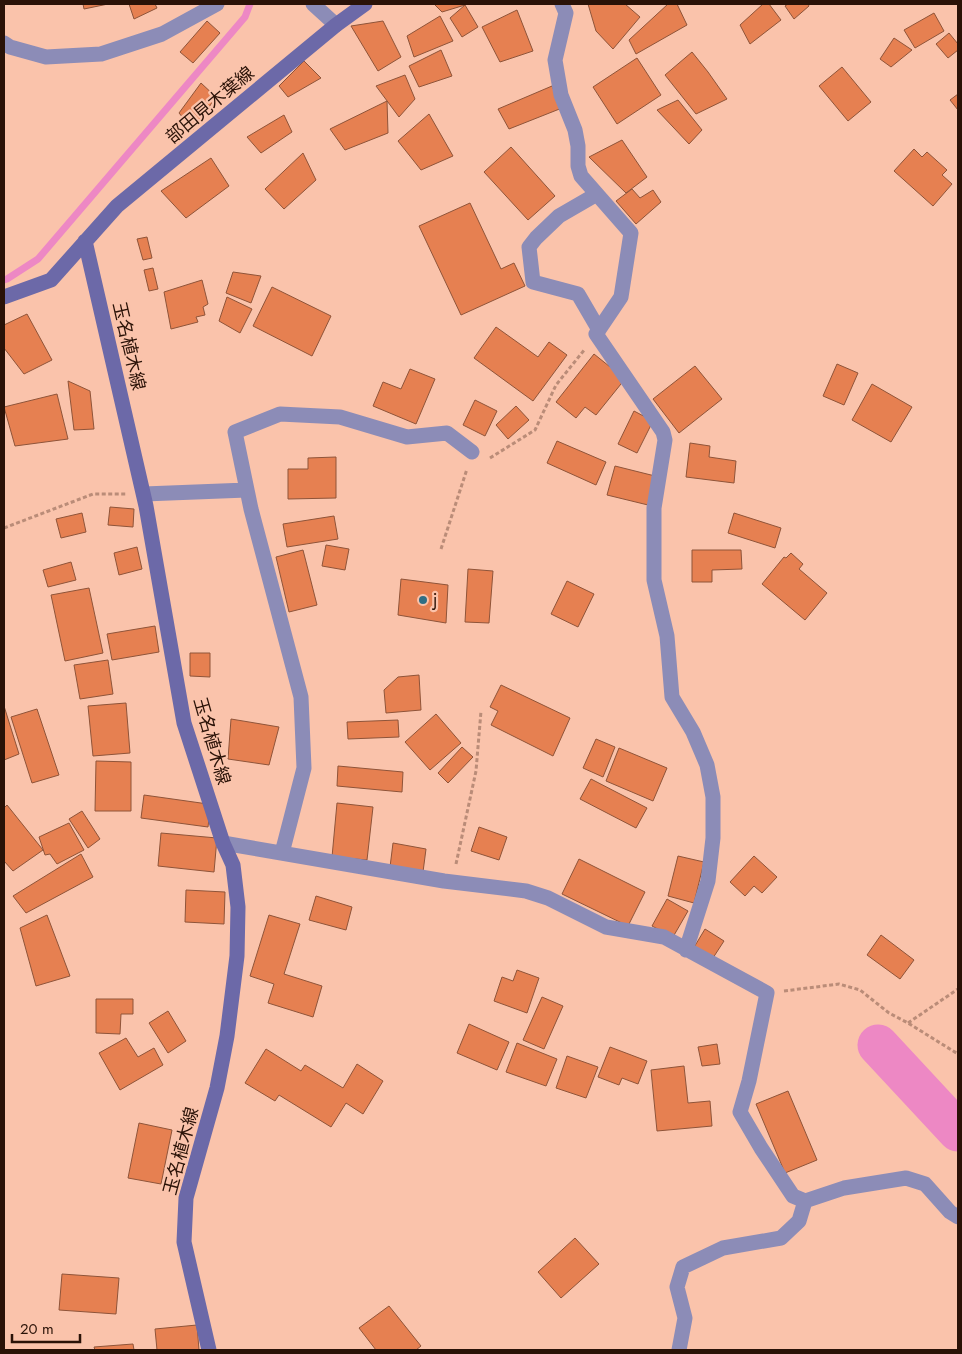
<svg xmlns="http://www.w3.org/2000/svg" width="962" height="1354" viewBox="0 0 962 1354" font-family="Jost,'Noto Sans JP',sans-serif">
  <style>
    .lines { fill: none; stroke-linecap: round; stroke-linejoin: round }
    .stream { stroke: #ed88c4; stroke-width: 7 }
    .river { stroke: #ed88c4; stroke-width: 41 }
    .building { fill: #e68051; stroke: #8f5439 }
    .path { stroke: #ba8c78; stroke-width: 3; stroke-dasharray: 4 2.5; stroke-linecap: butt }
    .street { stroke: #8c8cb7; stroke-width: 15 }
    .secondary { stroke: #6c69a8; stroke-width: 15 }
    .poi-dot { fill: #306e84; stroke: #fac3ab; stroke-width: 2 }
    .labels { text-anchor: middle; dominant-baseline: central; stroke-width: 4.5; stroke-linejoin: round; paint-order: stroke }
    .street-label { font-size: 18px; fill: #2a1207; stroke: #fac3ab }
    .poi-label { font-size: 18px; fill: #2a1207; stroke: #fac3ab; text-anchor: start }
  </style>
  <rect width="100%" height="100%" fill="#fac3ab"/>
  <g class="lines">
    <path class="stream" d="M4 280 7 279 38 259 245 17 250 4"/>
    <path class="river" d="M878 1045 958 1131"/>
  </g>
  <path class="building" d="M83 4H108L84 9Z
    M129 4H155L157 8 134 19Z
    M434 4H464L465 5 442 12Z
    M588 4H625L640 17 613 49 596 31Z
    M668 4H677L687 25 636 54 629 40Z
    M763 4H769L781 20 750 44 740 25Z
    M788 4H808L809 6 794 19 785 6Z
    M465 5 478 27 462 37 450 18Z
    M517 10 533 51 500 62 482 27Z
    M934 13 944 31 915 48 904 30Z
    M440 16 453 41 414 57 407 36Z
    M207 21 220 33 193 63 180 52Z
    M383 21 401 57 378 71 351 26Z
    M949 33 958 44V50L948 58 936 44Z
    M894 38 912 50 891 67 880 59Z
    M441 50 452 76 419 87 409 66Z
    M692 52 708 72 727 99 696 114 665 75Z
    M637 58 661 95 617 124 593 87Z
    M304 61 321 78 288 97 279 86Z
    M842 67 871 102 848 121 819 86Z
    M405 75 415 99 399 117 376 86Z
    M201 83 216 97 193 130 179 113Z
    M552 86 562 108 509 129 498 109Z
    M958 94V110L950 100Z
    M678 100 702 130 689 144 657 110Z
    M387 101 388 133 345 150 330 129Z
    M429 114 453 156 421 170 398 141Z
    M284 115 292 132 261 153 247 137Z
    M622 140 647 177 626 193 589 157Z
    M511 147 555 196 528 220 484 172Z
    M914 149 922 157 927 152 947 170 942 175 952 184 933 206 894 171Z
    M303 153 316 180 284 209 265 189Z
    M211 158 229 186 186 218 161 191Z
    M632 189 640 198 653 190 661 202 636 224 616 201Z
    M470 203 501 269 514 263 525 286 461 315 419 226Z
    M147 237 152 258 143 260 137 239Z
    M153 268 158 289 149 291 144 270Z
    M233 272 261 276 251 303 226 293Z
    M202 280 208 304 203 307 205 315 196 317 198 322 171 329 164 292Z
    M272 287 331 316 312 356 253 326Z
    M227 297 252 309 240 333 219 321Z
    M27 314 52 360 24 374 4 348V325Z
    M496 327 538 357 549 342 567 355 533 401 474 358Z
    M594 354 625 379 596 415 585 407 576 418 556 402Z
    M837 364 858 373 844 405 823 396Z
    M695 366 722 399 679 433 653 399Z
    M410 369 435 379 416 424 373 406 383 382 401 389Z
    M68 381 90 391 94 429 74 430Z
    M872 384 912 407 891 442 852 420Z
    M57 394 68 439 15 446 4 407Z
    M475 400 497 411 485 436 463 425Z
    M516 406 529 420 508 439 496 425Z
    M634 411 653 421 637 453 618 444Z
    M557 441 606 462 596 485 547 463Z
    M690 443 710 446 709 457 736 461 734 483 686 477Z
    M336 457V498L288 499V469H308V458Z
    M615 466 655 476 648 505 607 495Z
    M110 507 134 509 133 527 108 525Z
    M82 513 86 532 61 538 56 519Z
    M734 513 781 528 775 548 728 533Z
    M334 516 338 539 287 547 283 524Z
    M326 545 349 549 345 570 322 566Z
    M137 547 142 569 119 575 114 553Z
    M303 550 317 605 289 612 276 557Z
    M692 550H741L742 569 712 570V582H692Z
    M791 553 803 564 799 569 827 593 805 620 762 584 784 557 786 558Z
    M71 562 76 580 48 587 43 570Z
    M468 569 493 571 489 623 465 622Z
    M401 579 448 585 446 623 398 615Z
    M567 581 594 594 578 627 551 614Z
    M89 588 103 653 65 661 51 595Z
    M155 626 159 652 112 660 107 634Z
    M190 653H210V677L190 676Z
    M108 660 113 694 80 699 74 665Z
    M419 675 421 710 386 713 384 690 398 677Z
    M501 685 570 718 553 756 491 725 498 711 490 707Z
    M126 703 130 753 93 756 88 706Z
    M4 706 19 754 4 760Z
    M37 709 59 775 32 783 11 717Z
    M436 714 461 743 430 770 405 742Z
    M231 719 279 727 269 765 228 759Z
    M398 720 399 737 348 739 347 722Z
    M596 739 615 747 603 777 583 768Z
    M462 747 473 757 448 783 438 773Z
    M619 748 667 768 653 801 606 781Z
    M96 761 131 762V811H95Z
    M338 766 403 772 402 792 337 786Z
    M591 779 647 808 636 828 580 799Z
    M144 795 208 804 210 810 208 827 141 818Z
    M337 803 373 807 367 860 332 857Z
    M7 805 43 850 13 871 4 861V808Z
    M82 811 100 839 88 848 69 819Z
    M69 823 84 850 57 864 50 854 45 855 39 837Z
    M479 827 507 837 499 860 471 851Z
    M161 833 217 838 214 872 158 866Z
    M393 843 426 849 423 872 390 867Z
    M81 854 93 877 26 913 13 896Z
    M678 856 704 862 694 903 668 896Z
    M754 856 777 877 762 893 754 886 745 896 730 882Z
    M579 859 645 892 628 926 562 894Z
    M186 890 225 892 224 924 185 922Z
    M316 896 352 907 346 930 309 920Z
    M667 899 688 911 673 937 652 926Z
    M47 915 70 976 36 986 20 928Z
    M269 915 300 924 284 974 322 986 313 1017 268 1003 274 984 250 976Z
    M705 929 724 941 711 961 693 949Z
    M881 935 914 960 900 979 867 955Z
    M517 970 539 978 527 1013 494 1001 502 977 513 981Z
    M542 997 563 1006 544 1049 523 1040Z
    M96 999H133V1014H121L120 1034 96 1033Z
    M168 1011 186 1041 168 1053 149 1023Z
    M469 1024 509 1042 497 1070 457 1053Z
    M126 1038 138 1057 154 1048 163 1065 120 1090 99 1053Z
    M517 1043 557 1059 546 1086 506 1072Z
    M717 1044 720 1064 702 1066 698 1047Z
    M610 1047 647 1061 638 1084 622 1078 619 1085 598 1077Z
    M266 1049 301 1071 305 1065 343 1088 357 1064 383 1081 363 1114 346 1103 331 1127 279 1095 275 1101 245 1083Z
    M567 1056 598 1067 586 1098 556 1088Z
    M684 1066 688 1103 710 1101 712 1126 657 1131 651 1070Z
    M788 1091 817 1160 785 1173 756 1104Z
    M139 1123 172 1130 161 1184 128 1178Z
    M575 1238 599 1264 561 1298 538 1272Z
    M62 1274 119 1278 116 1314 59 1310Z
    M389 1306 421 1346 416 1350H376L359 1328Z
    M197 1325 199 1350H157L155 1329Z
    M133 1344 134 1350H95L94 1347Z"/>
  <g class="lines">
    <path class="path" d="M490 458 535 430 556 385 585 349
      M4 528 93 494H126
      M441 549 467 469
      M456 864 476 771 481 711
      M784 991 839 984 860 990 889 1013 908 1023 958 1054
      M908 1023 958 989"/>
    <path class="street" d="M313 4 336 25
      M562 4 566 13 555 60 561 95 575 130 578 146V166L581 176 631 233 621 297 596 334 663 432 665 440 654 508V580L667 636 672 697 693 732 707 765 713 797V838L708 881 686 950
      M4 43 10 47 46 57 101 54 162 34 217 4
      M597 194 559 216 536 238 529 247 533 282 578 294 599 330
      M144 494 247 490
      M223 843 444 881 526 891 548 898 606 927 664 937 767 993 749 1081 740 1112 761 1148 793 1196 805 1201 844 1188 906 1178 925 1184 950 1212 958 1217
      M282 853 304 768 301 697 251 509 235 432 280 414 340 417 407 437 447 433 472 452
      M679 1350 685 1318 677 1287 683 1267 723 1248 781 1238 799 1221 805 1201"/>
    <path class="secondary" d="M85 241 146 506 184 723 223 843 233 865 238 907 237 956 227 1036 217 1088 186 1198 184 1242 209 1350
      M4 297 51 280 117 206 336 25 365 4"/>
  </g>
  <circle class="poi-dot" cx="423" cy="600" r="5"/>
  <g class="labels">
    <g class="street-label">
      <text transform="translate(210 105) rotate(-40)">部田見木葉線</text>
      <text transform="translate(129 346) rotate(77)">玉名植木線</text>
      <text transform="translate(212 741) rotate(74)">玉名植木線</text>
      <text transform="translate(181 1151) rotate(-75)">玉名植木線</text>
    </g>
    <g class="poi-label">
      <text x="433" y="600">j</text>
    </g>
  </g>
  <rect width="962" height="1354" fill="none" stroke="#2a1207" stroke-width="10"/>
  <path d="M12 1334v8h68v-8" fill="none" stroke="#2a1207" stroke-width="2.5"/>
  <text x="20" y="1334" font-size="15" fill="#2a1207" stroke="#fac3ab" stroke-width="4" paint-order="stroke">20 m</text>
</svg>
